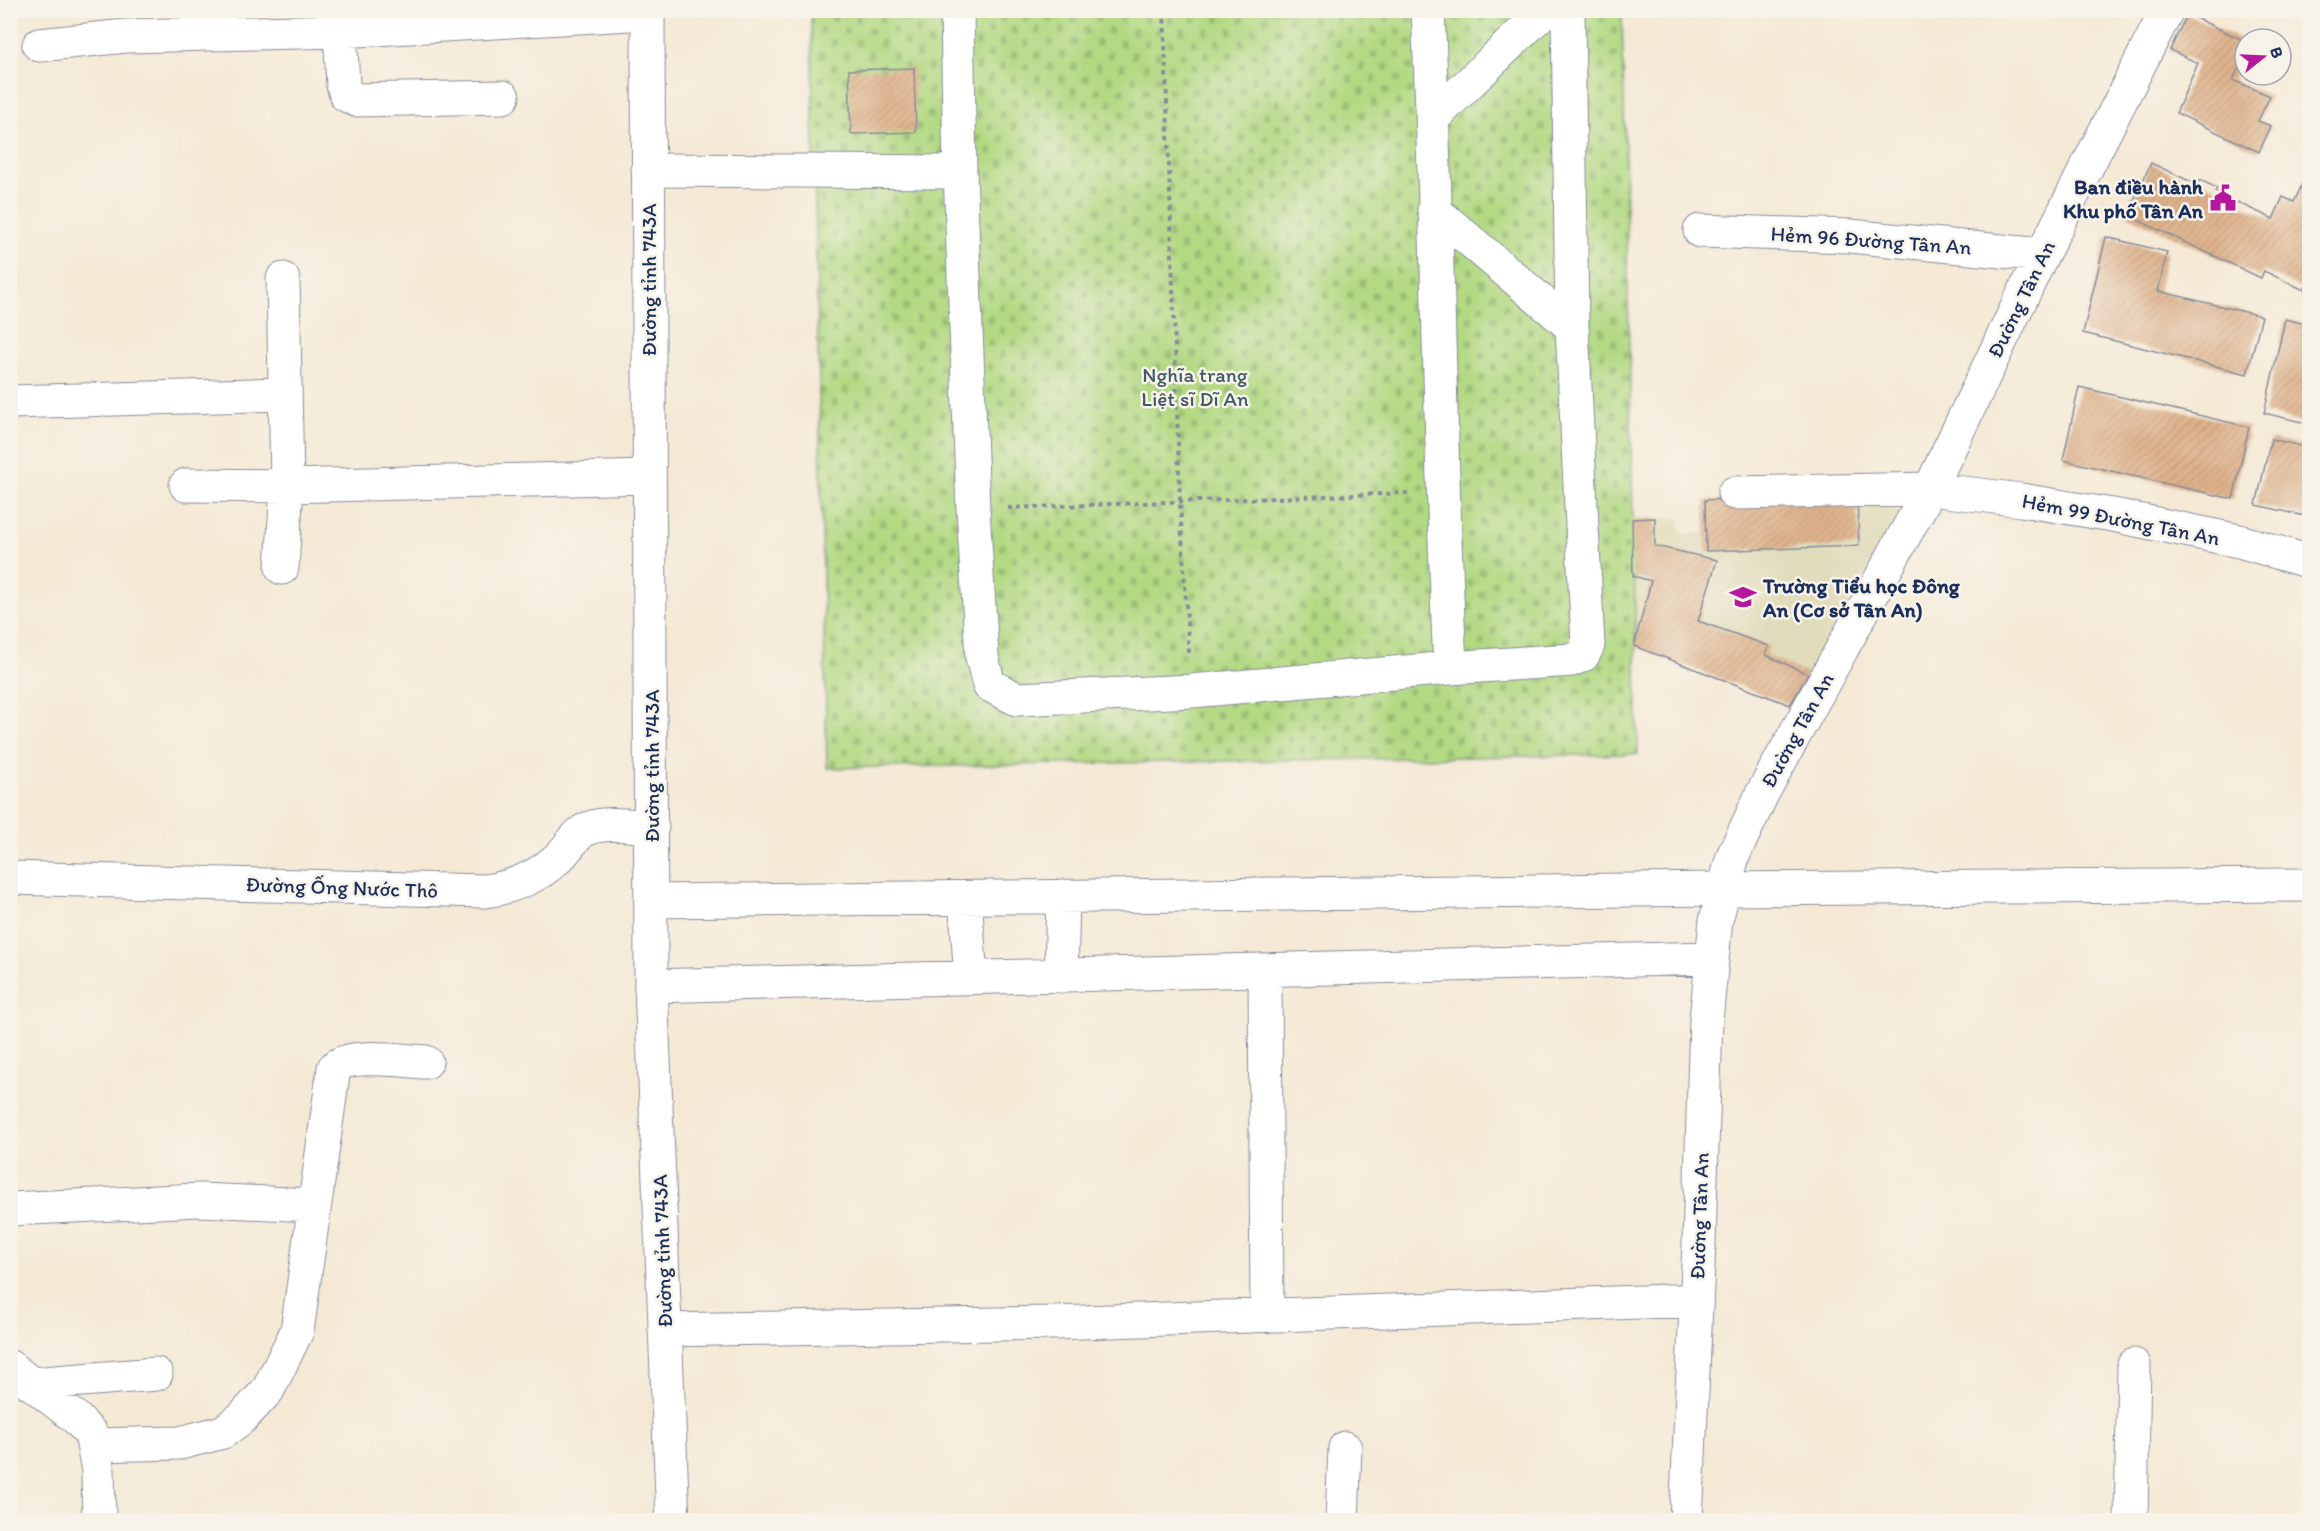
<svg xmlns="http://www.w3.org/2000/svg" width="2320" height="1531" viewBox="0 0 2320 1531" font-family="Itim,sans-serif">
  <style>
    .built { fill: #e1dcbb }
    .cemetery { fill: url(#cemetery-stones); stroke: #678470; stroke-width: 1.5 }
    .building { fill: url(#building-hatch) }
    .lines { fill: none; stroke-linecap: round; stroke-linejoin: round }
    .minor-casing { stroke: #888c9a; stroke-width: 35 }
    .major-casing { stroke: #888c9a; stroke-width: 35 }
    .path { stroke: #888c9a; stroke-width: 4; stroke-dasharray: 4.5 4.5; stroke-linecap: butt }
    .minor { stroke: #fff; stroke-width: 33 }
    .major { stroke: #fff; stroke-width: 33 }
    .labels { text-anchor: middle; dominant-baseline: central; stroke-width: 5; stroke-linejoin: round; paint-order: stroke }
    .poi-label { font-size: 21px; font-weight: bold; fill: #1b2f5e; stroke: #f7f3e8; text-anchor: end }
    .street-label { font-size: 21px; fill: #1b2f5e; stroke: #f7f3e8 }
    .park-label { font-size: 21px; fill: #415a67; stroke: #f7f3e8 }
  </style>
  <defs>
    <pattern id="cemetery-stones" width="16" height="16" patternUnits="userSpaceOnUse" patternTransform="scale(1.5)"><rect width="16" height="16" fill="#b3d983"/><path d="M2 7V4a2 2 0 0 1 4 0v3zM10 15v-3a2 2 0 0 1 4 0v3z" fill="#99bb74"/></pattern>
    <pattern id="building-hatch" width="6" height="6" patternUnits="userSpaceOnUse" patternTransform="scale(1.5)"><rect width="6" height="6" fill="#dfb28b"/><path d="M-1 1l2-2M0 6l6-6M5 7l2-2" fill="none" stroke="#bf997a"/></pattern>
  </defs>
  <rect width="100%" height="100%" fill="#f7f3e8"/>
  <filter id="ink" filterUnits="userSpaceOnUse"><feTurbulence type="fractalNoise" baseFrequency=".0167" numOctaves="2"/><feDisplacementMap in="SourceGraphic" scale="12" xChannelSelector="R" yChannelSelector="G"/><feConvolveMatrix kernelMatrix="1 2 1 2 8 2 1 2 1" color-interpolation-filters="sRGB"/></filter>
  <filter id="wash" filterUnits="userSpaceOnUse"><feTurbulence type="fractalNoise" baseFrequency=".008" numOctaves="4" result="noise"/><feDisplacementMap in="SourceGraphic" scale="24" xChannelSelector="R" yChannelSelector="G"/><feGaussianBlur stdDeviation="1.35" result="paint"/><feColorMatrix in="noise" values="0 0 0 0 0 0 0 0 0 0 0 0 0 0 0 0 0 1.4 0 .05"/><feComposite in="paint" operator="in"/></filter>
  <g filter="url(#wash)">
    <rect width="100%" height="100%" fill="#f5e9d6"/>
    <path class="built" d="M1857 496H1911L1790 705 1634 646 1632 519 1680 518 1681 534 1705 533V500Z"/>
    <path class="cemetery" d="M811 11H1622L1638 754 827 768Z"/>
    <g id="blocks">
      <path class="building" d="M2187 14 2245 41V54L2233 80 2270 96 2258 121 2271 126 2259 152 2176 113 2198 63 2170 50Z
        M914 68 916 132 851 134 849 70Z
        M2151 163 2198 185 2200 180 2217 188 2215 192 2273 219 2283 197 2294 202 2302 185 2310 189V278L2304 290 2264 271 2261 278 2127 215Z
        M2106 237 2167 252 2158 291 2262 316 2247 374 2083 333Z
        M2285 319 2310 325V424L2264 413Z
        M2079 387 2249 427 2233 499 2063 460Z
        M2271 439 2310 448V517L2256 505Z
        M1857 496 1859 546 1706 551 1705 500Z
        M1655 518V546L1717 560 1698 621 1769 646 1766 655 1808 674 1790 705 1634 646 1651 581 1633 576 1632 519Z"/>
    </g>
  </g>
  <g filter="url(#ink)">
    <use href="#blocks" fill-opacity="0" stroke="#888c9a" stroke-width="1.5"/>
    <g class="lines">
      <g class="minor-casing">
        <path id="minor" d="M957 10 960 172 973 509 982 657 989 685 1017 699 1192 691 1450 668 1572 660 1583 655 1588 645 1572 327 1568 10
          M1428 10C1438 229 1440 449 1450 668
          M340 31 343 85 346 95 356 100 503 97
          M39 45 126 36 340 31 648 13
          M1433 118 1545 10
          M648 170 960 172
          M1434 210 1572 327
          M1700 231 1850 236 2042 255
          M10 402 285 394
          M186 485 287 486 648 477
          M1734 493 1930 489 2021 500 2113 515 2239 541 2310 562
          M282 568 287 486 283 279
          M10 878 484 891C511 888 538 877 558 858 567 850 574 837 583 831 602 820 632 826 652 827
          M965 898 971 978
          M651 901 1723 889 2310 885
          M1265 971 1267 1315
          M1061 976 1063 896
          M651 986 1711 958
          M10 1209 199 1200 314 1205
          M665 1330 1055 1323 1696 1300
          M10 1367 76 1418 91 1434 98 1471 99 1520
          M31 1384 156 1374
          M93 1445 180 1443 223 1432 243 1417 268 1390 297 1331 334 1068C350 1052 403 1061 426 1062
          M1342 1520 1345 1448
          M1686 1520 1699 1243 1706 1020 1716 920 1733 856 1762 794 1930 489 2042 255 2167 10
          M2131 1520 2134 1365"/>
      </g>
      <g class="major-casing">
        <path id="major" d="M648 10 651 986 673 1520"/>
      </g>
      <path class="path" d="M1164 10 1180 502 1189 654
        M1008 508 1408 493"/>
      <use href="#minor" class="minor"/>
      <use href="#major" class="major"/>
    </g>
  </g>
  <defs>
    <g id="civic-bare" transform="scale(2.07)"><path d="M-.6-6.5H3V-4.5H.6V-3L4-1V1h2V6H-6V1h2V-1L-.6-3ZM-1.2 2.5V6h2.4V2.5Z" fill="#b5179e" stroke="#f7f3e8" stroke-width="2.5" paint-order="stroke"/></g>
    <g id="school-bare" transform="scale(2.07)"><path d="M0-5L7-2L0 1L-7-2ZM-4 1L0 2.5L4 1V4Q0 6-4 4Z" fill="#b5179e" stroke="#f7f3e8" stroke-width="2.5" paint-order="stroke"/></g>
  </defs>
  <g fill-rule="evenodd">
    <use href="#civic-bare" x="2223" y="198"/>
    <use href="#school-bare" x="1743" y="597"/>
  </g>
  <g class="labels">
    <g class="poi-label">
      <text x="2203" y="186">Ban điều hành<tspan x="2203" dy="24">Khu phố Tân An</tspan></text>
      <text x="1763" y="585" text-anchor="start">Trường Tiểu học Đông<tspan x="1763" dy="24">An (Cơ sở Tân An)</tspan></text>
    </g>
    <g class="street-label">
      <text transform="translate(1871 240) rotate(4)">Hẻm 96 Đường Tân An</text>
      <text transform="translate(648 280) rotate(-90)">Đường tỉnh 743A</text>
      <text transform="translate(2021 299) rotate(-64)">Đường Tân An</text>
      <text transform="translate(2121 519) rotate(11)">Hẻm 99 Đường Tân An</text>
      <text transform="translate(1797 730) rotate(-61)">Đường Tân An</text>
      <text transform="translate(651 766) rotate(-90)">Đường tỉnh 743A</text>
      <text transform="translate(342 887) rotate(2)">Đường Ống Nước Thô</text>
      <text transform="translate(1699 1216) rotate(-88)">Đường Tân An</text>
      <text transform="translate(662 1251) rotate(-92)">Đường tỉnh 743A</text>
    </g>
    <g class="park-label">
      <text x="1195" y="374">Nghĩa trang<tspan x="1195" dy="24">Liệt sĩ Dĩ An</tspan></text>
    </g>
  </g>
  <rect width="2320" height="1531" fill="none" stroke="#f7f3e8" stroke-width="36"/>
  <g transform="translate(2263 57) rotate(72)"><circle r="28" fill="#f7f3e8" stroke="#9fa5b1" stroke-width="1.5"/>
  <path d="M0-4.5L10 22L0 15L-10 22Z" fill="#b5179e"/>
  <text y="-9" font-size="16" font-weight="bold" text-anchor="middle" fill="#1b2f5e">B</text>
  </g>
</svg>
